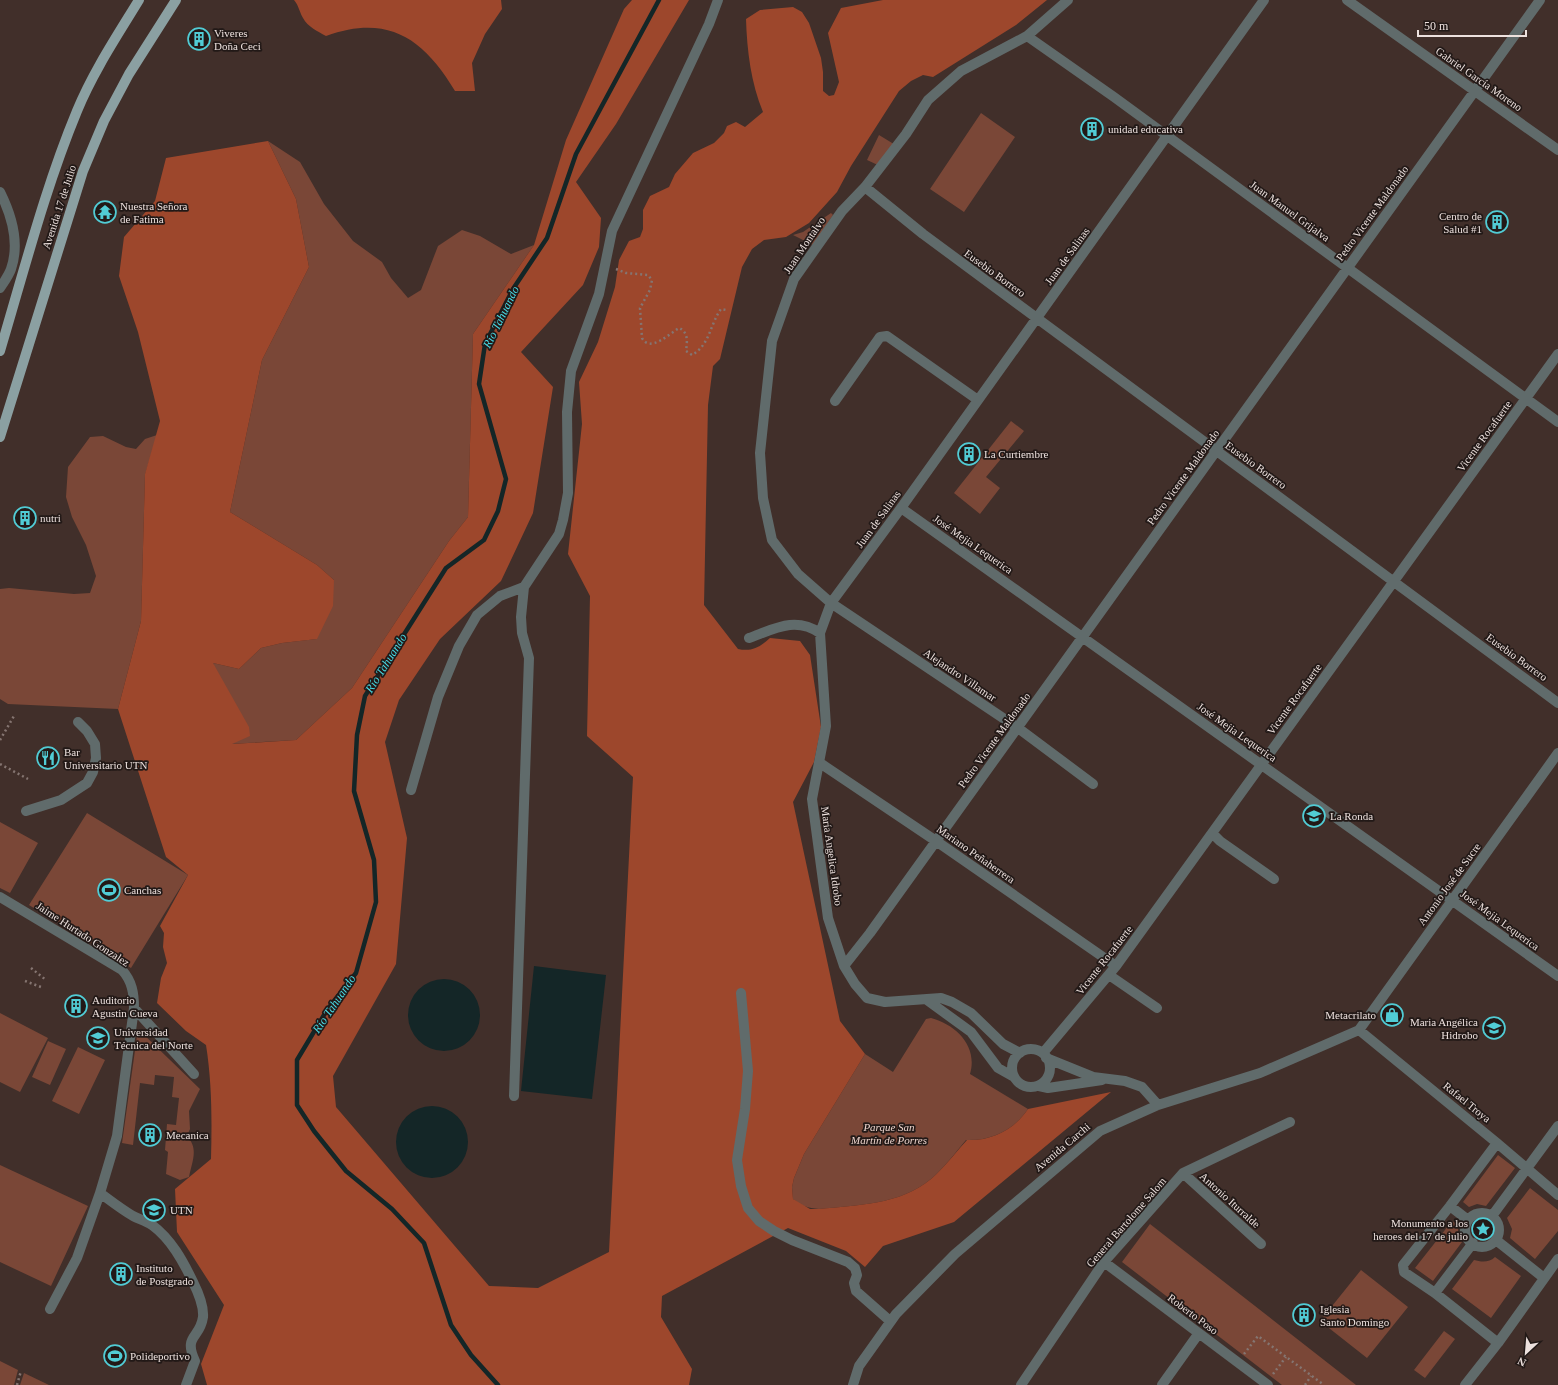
<svg xmlns="http://www.w3.org/2000/svg" width="1558" height="1385" viewBox="0 0 1558 1385" font-family="Georgia,serif">
  <style>
    .green { fill: #7a4737 }
    .forest { fill: #9d472c }
    .water { fill: #142627 }
    .lines { fill: none; stroke-linecap: round; stroke-linejoin: round }
    .stream { stroke: #142627; stroke-width: 4.5 }
    .path { stroke: #857571; stroke-width: 2.5; stroke-dasharray: 2 3; stroke-linecap: butt }
    .minor { stroke: #606b6b; stroke-width: 10 }
    .major { stroke: #8ba0a2; stroke-width: 10 }
    .labels { text-anchor: middle; dominant-baseline: central; stroke-width: 3.5; stroke-linejoin: round; paint-order: stroke }
    .poi-label { font-size: 11px; fill: #ede1de; stroke: #221917; text-anchor: start }
    .street-label { font-size: 11px; fill: #ede1de; stroke: #221917 }
    .park-label { font-size: 11px; font-style: italic; fill: #eed5cd; stroke: #221917 }
    .water-label { font-size: 12px; font-style: italic; fill: #48d9e4; stroke: #221917 }
  </style>
  <rect width="100%" height="100%" fill="#412f2a"/>
  <path class="green" d="M981 113 1015 137 964 212 930 189Z
    M879 135 897 146 880 166 867 160Z
    M268 141 300 162 324 204 353 241 382 262 391 278 408 298 421 290 438 246 462 230 480 236 511 254 534 245 473 334 468 517 449 541 352 688 296 740 230 744 213 663 239 669 261 648 282 643 316 639 334 580 317 565 230 512 262 360 309 267 296 199Z
    M831 213 833 215 813 245 793 235 803 232Z
    M1011 421 1024 431 986 477 1000 488 980 514 954 493Z
    M157 435 145 475 141 621 118 709 8 704 0 699V589L9 588 74 594 90 593 96 576 86 545 72 517 66 497 68 467 90 437 103 436 126 447 136 449 145 439Z
    M87 813 188 875 131 968 29 905Z
    M0 822 38 843 10 893 0 888Z
    M0 1013 48 1038 20 1092 0 1082Z
    M931 1018C957 1025 978 1047 970 1074L1028 1109C1014 1130 991 1141 966 1140 955 1153 944 1168 931 1179 900 1205 857 1205 819 1209 808 1208 801 1206 793 1199L792 1187 794 1178 804 1154 865 1054 893 1072 926 1019Z
    M138 1029 200 1089 189 1111 190 1129 187 1136C199 1149 192 1161 189 1177L180 1180 166 1174 168 1152 165 1150 167 1124 176 1125 179 1098 172 1097 174 1077 155 1075 154 1085 140 1083 133 1145 122 1143Z
    M48 1041 66 1049 50 1085 32 1077Z
    M78 1047 105 1060 79 1114 52 1101Z
    M1498 1155 1515 1168 1486 1206 1477 1204 1469 1207 1463 1202Z
    M0 1165 88 1206 51 1286 0 1262Z
    M1530 1188 1558 1210V1231L1535 1259 1510 1238 1512 1229 1507 1218Z
    M1452 1221 1458 1225V1234L1462 1242 1433 1281 1415 1268Z
    M1150 1224 1356 1385H1282L1122 1262Z
    M1495 1257 1521 1276 1491 1318 1452 1289 1474 1260C1481 1262 1489 1263 1495 1257Z
    M1361 1270 1408 1307 1367 1358 1320 1321Z
    M1444 1331 1455 1339 1425 1378 1414 1370Z
    M0 1361 18 1370 14 1385H0Z
    M24 1373 49 1385H20Z"/>
  <path class="forest" d="M294 0H501L502 9 485 34 472 63 475 91H455C423 38 388 14 326 36 317 31 308 27 303 18 299 11 299 6 294 0Z
    M632 0H689L616 124 576 182 601 218 599 247 583 285 521 352 553 387 533 513 501 581 440 639 399 700 385 742 407 838 396 964 333 1076 336 1107 489 1286 538 1288 609 1252 633 777 587 736 590 596 568 554 582 424 579 382 598 342 615 287 619 260 629 241 640 237 643 229V210L650 196 669 187 675 174 693 153 714 143 724 133 727 126 736 122 745 127 763 112C751 83 747 51 746 19L760 10 793 7 802 12 809 23 821 58 823 72V91L829 96 834 95 839 82 828 33 841 8 883 0H1047L1016 25 933 77 923 75 911 81 899 91 851 166 837 192 809 223 786 237 764 240 752 249 742 267 720 359 713 366 708 405 704 605 738 649C752 652 760 647 770 638L800 641 810 655 821 727 814 762 793 802 840 1021 865 1054 804 1154 794 1178 792 1187 793 1199 810 1209H819C857 1205 900 1205 931 1179 944 1168 955 1153 967 1140 991 1141 1014 1130 1028 1109L1111 1092 954 1222 883 1246 865 1267 846 1251 788 1228 662 1296 661 1317 692 1369 689 1385H207L201 1364 224 1305 177 1232 175 1189 211 1159C212 1120 212 1083 206 1045L186 1031 157 1003 161 978 167 963 163 947 164 933 160 926 188 875 166 857 118 709 141 621 145 474 160 421 138 332 119 276 124 237 155 201 166 158 268 141 296 199 309 267 262 360 230 512 317 565 334 580 333 606 317 639 282 643 261 648 239 669 213 663 249 727 250 736 232 744 296 740 352 688 449 541 468 517 473 334 534 245 566 140 624 9Z"/>
  <path class="water" d="M534 966 606 975 592 1099 521 1091Z
    M408 1015a36 36 0 1 1 72 0a36 36 0 1 1-72 0Z
    M396 1142a36 36 0 1 1 72 0a36 36 0 1 1-72 0Z"/>
  <g class="lines">
    <path class="stream" d="M498 1385 471 1355 451 1325 424 1243 392 1209 346 1171 314 1131 297 1105V1060L327 1010 356 973 376 902 374 860 354 791 357 735 365 696 446 568 484 540 498 511 506 479 479 384 485 344 513 289 547 238 576 154 659 0"/>
    <path class="path" d="M616 269 626 273 648 275 652 280 650 290 640 308 642 338C650 353 669 334 679 328 689 332 687 343 686 351L692 355C710 345 710 324 721 309L726 310
      M0 740 14 716
      M0 764 28 779
      M31 968 46 980
      M25 981 41 987
      M1244 1354 1258 1336 1324 1385
      M1273 1374 1286 1357
      M17 1385 21 1371
      M1305 1385 1311 1376"/>
    <path class="minor" d="M1068 0 1027 36 961 71 928 100 906 134 865 187 842 211 794 279 772 341 760 453 763 498 772 540 798 574 831 603 1018 728 1093 784
      M1347 0 1558 150
      M1027 36 1114 97 1558 422
      M865 187 923 234 1558 703
      M0 192C12 216 20 243 11 269 9 275 4 282 0 288
      M835 401 880 337 887 336 978 400
      M901 508 1558 976
      M749 638C774 629 795 616 820 633
      M820 763 936 841 1116 966
      M411 790 438 697 459 646 477 615 500 596 524 587
      M26 811 61 800 87 783 93 772 96 758 95 744 87 731 78 722
      M1212 833 1220 841 1274 879
      M0 897 122 970C132 981 134 993 134 1008L117 1136 100 1193 77 1258 50 1309
      M844 966 870 933 1540 0
      M1109 975 1157 1008
      M741 993 748 1071 745 1109 737 1160 741 1186 748 1208 759 1221 774 1231 792 1240 848 1262 855 1268 857 1275 854 1283 856 1291 890 1321
      M927 1000 971 1032 998 1068 1014 1077
      M134 1008 194 1074
      M1359 1030 1558 753
      M1359 1030 1497 1143 1558 1195
      M1012 1068a19 19 0 1 1 38 0a19 19 0 1 1-38 0Z
      M1020 1053 1003 1044 971 1013 952 1002 941 998 885 1002 867 998 855 984 844 966 828 918 812 799 826 726 820 633 831 603 901 508 1264 0
      M1043 1053 1116 966 1558 354
      M1046 1058 1093 1077 1125 1081 1142 1087 1158 1105
      M1039 1086 1048 1088 1102 1080
      M514 1096 529 658 522 633 521 617 524 587 559 534 563 520 568 493 567 412 571 371 599 294 612 231 709 24 718 0
      M1497 1143 1450 1206 1403 1265 1404 1272 1435 1293 1498 1343
      M1183 1173 1261 1244
      M100 1193C111 1201 121 1209 133 1216 139 1219 146 1221 152 1225 171 1239 183 1261 193 1282 198 1292 204 1305 203 1317 200 1339 183 1335 195 1361L186 1385
      M1450 1206 1468 1220
      M1465 1230a17 17 0 1 1 34 0a17 17 0 1 1-34 0Z
      M1492 1216 1558 1126
      M1496 1240 1544 1278
      M1104 1262 1268 1385
      M1435 1293 1473 1243
      M853 1385 859 1366 896 1314 955 1254 1100 1131 1158 1105 1260 1073 1359 1030
      M1021 1385 1104 1262 1183 1173 1290 1122
      M1162 1385 1199 1333
      M1465 1385 1498 1343 1558 1259"/>
    <path class="major" d="M0 351C24 271 45 188 77 111 93 72 117 36 139 0
      M0 437 83 171 104 121 129 74 176 0"/>
  </g>
  <defs>
    <g id="building-ring" transform="scale(1.15)"><circle r="9.5" fill="#221917" stroke="#51ccd5" stroke-width="1.5"/><path d="M-4-6H4V6H1V3H-1V6H-4ZM-2.5-4.3h1.7v1.8h-1.7ZM.8-4.3h1.7v1.8H.8ZM-2.5-1h1.7V.8h-1.7ZM.8-1h1.7V.8H.8Z" fill="#51ccd5"/></g>
    <g id="temple-ring" transform="scale(1.15)"><circle r="9.5" fill="#221917" stroke="#51ccd5" stroke-width="1.5"/><path d="M0-6L5-2H3V0L6.5 2.5H4V6H1.5V3h-3V6H-4V2.5H-6.5L-3 0V-2H-5Z" fill="#51ccd5"/></g>
    <g id="restaurant-ring" transform="scale(1.15)"><circle r="9.5" fill="#221917" stroke="#51ccd5" stroke-width="1.5"/><path d="M-5-6h1v4h1v-4h1v4h1v-4h1v5L-1.5 .5V6h-2V.5L-5-1ZM5-6V6H3V1.5H1.5Q1.5-4 5-6Z" fill="#51ccd5"/></g>
    <g id="school-ring" transform="scale(1.15)"><circle r="9.5" fill="#221917" stroke="#51ccd5" stroke-width="1.5"/><path d="M0-5L7-2L0 1L-7-2ZM-4 1L0 2.5L4 1V4Q0 6-4 4Z" fill="#51ccd5"/></g>
    <g id="stadium-ring" transform="scale(1.15)"><circle r="9.5" fill="#221917" stroke="#51ccd5" stroke-width="1.5"/><path d="M0-5a6.5 5 0 1 0 0 10a6.5 5 0 1 0 0-10ZM-3.5-1.8h7v3.6h-7Z" fill="#51ccd5"/></g>
    <g id="shop-ring" transform="scale(1.15)"><circle r="9.5" fill="#221917" stroke="#51ccd5" stroke-width="1.5"/><path d="M-5-2.5h2.3a2.7 3.5 0 0 1 5.4 0H5L5.5 6h-11ZM-1.5-2.5h3a1.5 2.3 0 0 0-3 0Z" fill="#51ccd5"/></g>
    <g id="university-ring" transform="scale(1.15)"><circle r="9.5" fill="#221917" stroke="#51ccd5" stroke-width="1.5"/><path d="M0-5L7-2L0 1L-7-2ZM-4 1L0 2.5L4 1V4Q0 6-4 4Z" fill="#51ccd5"/></g>
    <g id="sight-ring" transform="scale(1.15)"><circle r="9.5" fill="#221917" stroke="#51ccd5" stroke-width="1.5"/><path d="M0-6L1.8-2.2L6-1.7L2.9 1.2L3.7 5.4L0 3.3L-3.7 5.4L-2.9 1.2L-6-1.7L-1.8-2.2Z" fill="#51ccd5"/></g>
  </defs>
  <g fill-rule="evenodd">
    <use href="#building-ring" x="199" y="39"/>
    <use href="#building-ring" x="1092" y="129"/>
    <use href="#temple-ring" x="105" y="212"/>
    <use href="#building-ring" x="1497" y="222"/>
    <use href="#building-ring" x="969" y="454"/>
    <use href="#building-ring" x="25" y="518"/>
    <use href="#restaurant-ring" x="48" y="758"/>
    <use href="#school-ring" x="1314" y="816"/>
    <use href="#stadium-ring" x="109" y="890"/>
    <use href="#building-ring" x="76" y="1006"/>
    <use href="#shop-ring" x="1392" y="1015"/>
    <use href="#school-ring" x="1494" y="1028"/>
    <use href="#university-ring" x="98" y="1038"/>
    <use href="#building-ring" x="150" y="1135"/>
    <use href="#university-ring" x="154" y="1210"/>
    <use href="#sight-ring" x="1483" y="1229"/>
    <use href="#building-ring" x="121" y="1274"/>
    <use href="#building-ring" x="1304" y="1315"/>
    <use href="#stadium-ring" x="115" y="1356"/>
  </g>
  <g class="labels">
    <g class="poi-label">
      <text x="214" y="33">Viveres<tspan x="214" dy="13">Doña Ceci</tspan></text>
      <text x="1108" y="129">unidad educativa</text>
      <text x="120" y="206">Nuestra Señora<tspan x="120" dy="13">de Fatima</tspan></text>
      <text x="1482" y="216" text-anchor="end">Centro de<tspan x="1482" dy="13">Salud #1</tspan></text>
      <text x="984" y="454">La Curtiembre</text>
      <text x="40" y="518">nutri</text>
      <text x="64" y="752">Bar<tspan x="64" dy="13">Universitario UTN</tspan></text>
      <text x="1330" y="816">La Ronda</text>
      <text x="124" y="890">Canchas</text>
      <text x="92" y="1000">Auditorio<tspan x="92" dy="13">Agustin Cueva</tspan></text>
      <text x="1376" y="1015" text-anchor="end">Metacrilato</text>
      <text x="1478" y="1022" text-anchor="end">Maria Angélica<tspan x="1478" dy="13">Hidrobo</tspan></text>
      <text x="114" y="1032">Universidad<tspan x="114" dy="13">Técnica del Norte</tspan></text>
      <text x="166" y="1135">Mecanica</text>
      <text x="170" y="1210">UTN</text>
      <text x="1468" y="1223" text-anchor="end">Monumento a los<tspan x="1468" dy="13">heroes del 17 de julio</tspan></text>
      <text x="136" y="1268">Instituto<tspan x="136" dy="13">de Postgrado</tspan></text>
      <text x="1320" y="1309">Iglesia<tspan x="1320" dy="13">Santo Domingo</tspan></text>
      <text x="130" y="1356">Polideportivo</text>
    </g>
    <g class="street-label">
      <text transform="translate(1479 79) rotate(35)">Gabriel García Moreno</text>
      <text transform="translate(59 207) rotate(-72)">Avenida 17 de Julio</text>
      <text transform="translate(1290 211) rotate(36)">Juan Manuel Grijalva</text>
      <text transform="translate(1372 213) rotate(-54)">Pedro Vicente Maldonado</text>
      <text transform="translate(804 245) rotate(-56)">Juan Montalvo</text>
      <text transform="translate(1067 256) rotate(-54)">Juan de Salinas</text>
      <text transform="translate(995 273) rotate(36)">Eusebio Borrero</text>
      <text transform="translate(1484 436) rotate(-54)">Vicente Rocafuerte</text>
      <text transform="translate(1256 465) rotate(36)">Eusebio Borrero</text>
      <text transform="translate(1183 477) rotate(-54)">Pedro Vicente Maldonado</text>
      <text transform="translate(878 519) rotate(-54)">Juan de Salinas</text>
      <text transform="translate(973 544) rotate(35)">José Mejia Lequerica</text>
      <text transform="translate(1517 657) rotate(36)">Eusebio Borrero</text>
      <text transform="translate(960 675) rotate(34)">Alejandro Villamar</text>
      <text transform="translate(1294 699) rotate(-54)">Vicente Rocafuerte</text>
      <text transform="translate(1237 732) rotate(35)">José Mejia Lequerica</text>
      <text transform="translate(994 740) rotate(-54)">Pedro Vicente Maldonado</text>
      <text transform="translate(976 854) rotate(35)">Mariano Peñaherrera</text>
      <text transform="translate(832 856) rotate(82)">María Angelica Idrobo</text>
      <text transform="translate(1449 884) rotate(-54)">Antonio José de Sucre</text>
      <text transform="translate(1500 920) rotate(36)">José Mejia Lequerica</text>
      <text transform="translate(83 934) rotate(33)">Jaime Hurtado Gonzalez</text>
      <text transform="translate(1104 960) rotate(-52)">Vicente Rocafuerte</text>
      <text transform="translate(1467 1102) rotate(39)">Rafael Troya</text>
      <text transform="translate(1062 1147) rotate(-40)">Avenida Carchi</text>
      <text transform="translate(1230 1200) rotate(42)">Antonio Iturralde</text>
      <text transform="translate(1126 1222) rotate(-49)">General Bartolome Salom</text>
      <text transform="translate(1193 1314) rotate(37)">Roberto Poso</text>
    </g>
    <g class="park-label">
      <text x="889" y="1127">Parque San<tspan x="889" dy="13">Martín de Porres</tspan></text>
    </g>
    <g class="water-label">
      <text transform="translate(501 317) rotate(-64)">Río Tahuando</text>
      <text transform="translate(386 663) rotate(-58)">Río Tahuando</text>
      <text transform="translate(334 1004) rotate(-56)">Río Tahuando</text>
    </g>
  </g>
  <g transform="translate(1526 1353) rotate(206)" stroke="#221917" stroke-width="3" paint-order="stroke">
  <path d="M0-3L7 15L0 10L-7 15Z" fill="#ede1de"/>
  <text y="-6" font-size="11" font-weight="bold" text-anchor="middle" fill="#ede1de">N</text>
  </g>
  <path d="M1418 30v6h108v-6" fill="none" stroke="#ede1de" stroke-width="2"/>
  <text x="1424" y="30" font-size="12" fill="#ede1de" stroke="#221917" stroke-width="3" paint-order="stroke">50 m</text>
</svg>
